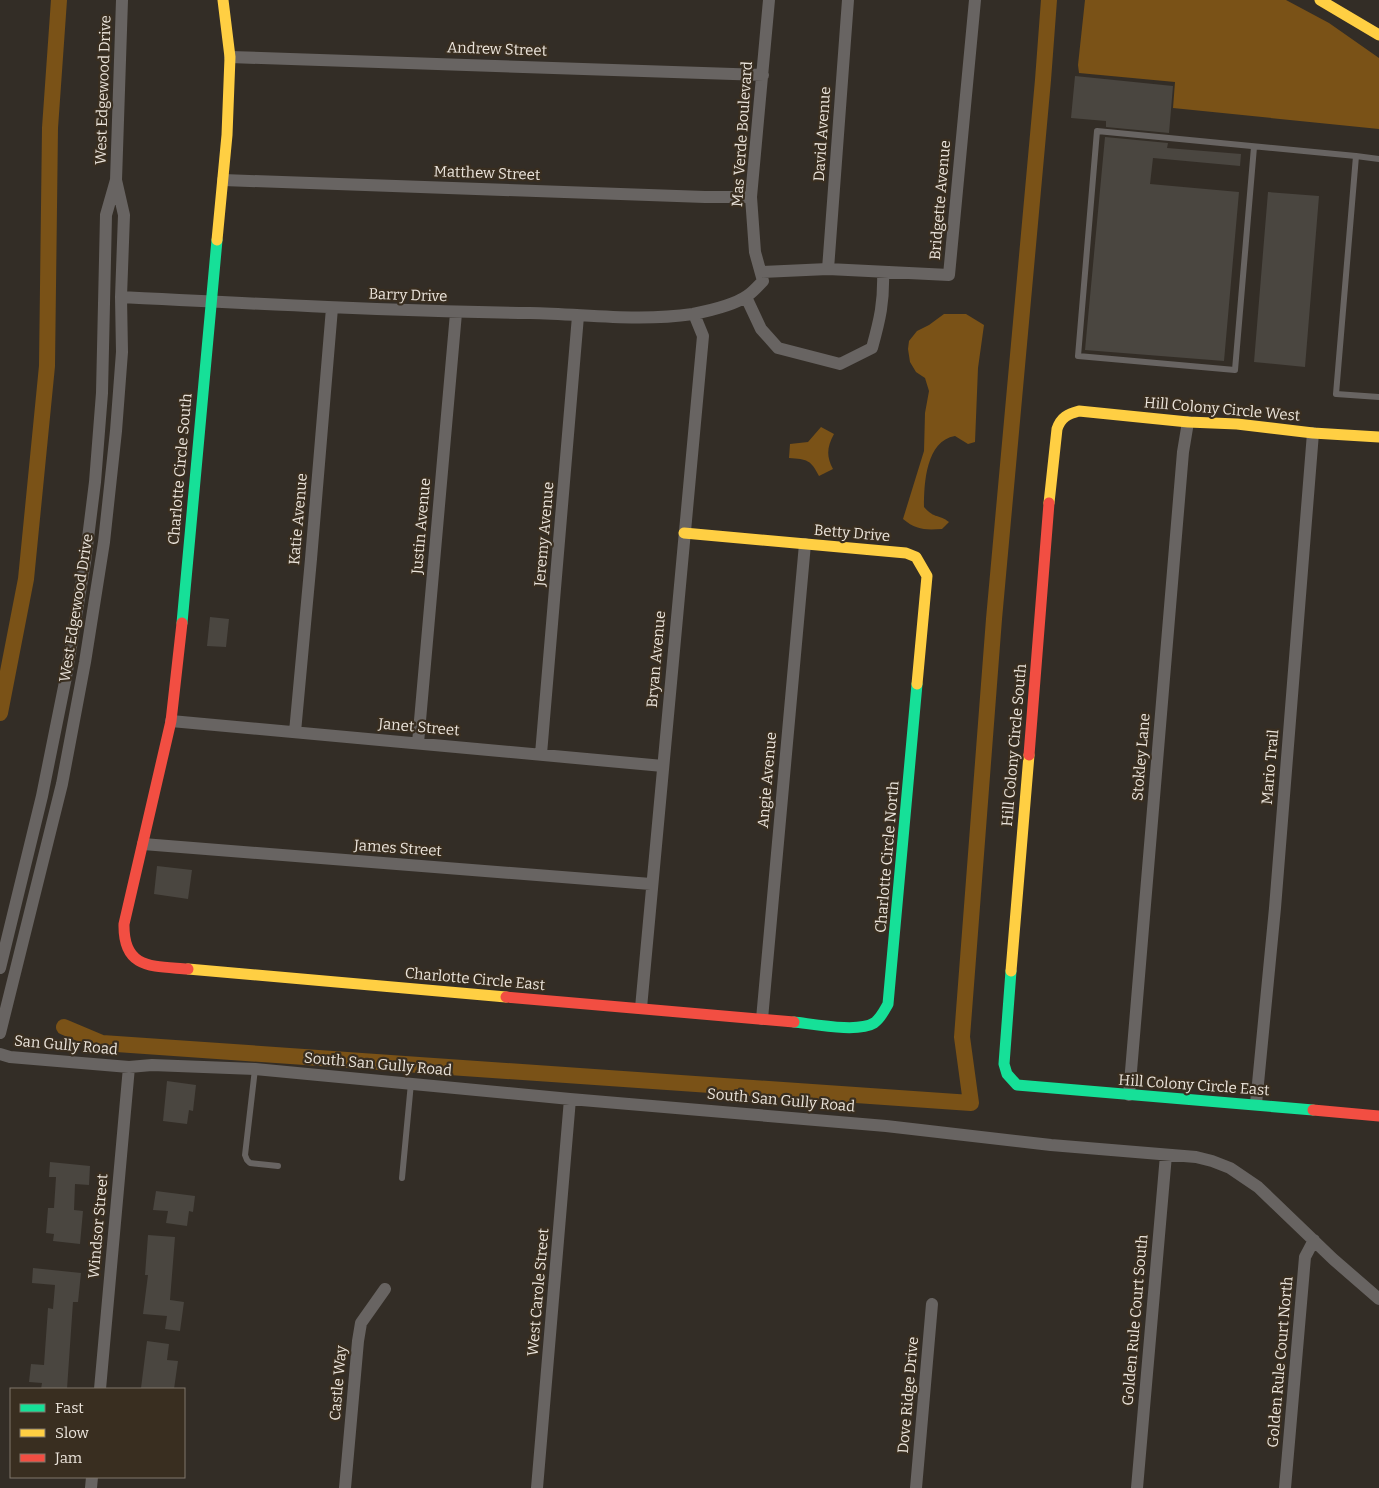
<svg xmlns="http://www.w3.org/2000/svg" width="1379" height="1488" viewBox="0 0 1379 1488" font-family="Bitter,serif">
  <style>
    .water { fill: #7a5217 }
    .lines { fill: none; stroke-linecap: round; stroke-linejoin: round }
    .canal { stroke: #7a5217; stroke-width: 16 }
    .building { fill: #4a4640 }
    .lane { stroke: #686462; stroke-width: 6 }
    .street { stroke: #686462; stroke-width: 12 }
    .fast { stroke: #16e098; stroke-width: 11 }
    .slow { stroke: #ffcf43; stroke-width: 11 }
    .jam { stroke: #f24e42; stroke-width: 11 }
    .labels { text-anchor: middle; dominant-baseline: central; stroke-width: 4.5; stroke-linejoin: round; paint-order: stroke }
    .street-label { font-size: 15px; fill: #ebe4db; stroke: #392e20 }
  </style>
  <rect width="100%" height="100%" fill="#332d26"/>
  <path class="water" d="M1085 0H1286L1329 23 1379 58V129L1173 108 1175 82 1079 73 1078 65Z
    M944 314H966L984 325 978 368 975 442 968 444 955 436C926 441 924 483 924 507 934 519 939 514 949 522L942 529C925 530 916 530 903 519L924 451 925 413 929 391 925 378 916 372 910 362 908 349 909 341 917 331 929 325Z
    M821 427 834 434C827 447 826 456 833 469L819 476C811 460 807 459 789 458L790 444 808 442Z"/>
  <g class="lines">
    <path class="canal" d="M0 713 26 579 47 366 50 128 59 0
      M64 1027 102 1043 971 1103 962 1037 994 619 1043 80 1049 0"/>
  </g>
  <path class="building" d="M1075 76 1173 86 1169 133 1106 127V121L1071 118Z
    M1105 137 1168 143 1167 148 1241 154 1240 166 1153 158 1150 184 1239 192 1224 361 1085 350Z
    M1268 192 1319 196 1305 367 1254 362Z
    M210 617 229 619 226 647 207 646Z
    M157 866 192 870 188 899 154 894Z
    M167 1081 196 1085 193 1111 189 1110 187 1124 163 1121Z
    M50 1162 90 1166 89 1185 75 1184 74 1210 83 1211 80 1244 53 1241 54 1234 46 1233 48 1208H54L56 1177H49Z
    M156 1191 195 1196 193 1212 189 1211 187 1226 166 1223 168 1211 153 1210Z
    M148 1235 175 1237 170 1300 184 1302 180 1331 165 1329 167 1316 143 1314 148 1275H145Z
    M33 1268 81 1273 78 1302H73L67 1389H41L42 1383 29 1382 31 1364 44 1365 48 1308 53 1309 55 1285 32 1283Z
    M147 1341 169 1344 167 1360 178 1361 174 1389 141 1388Z"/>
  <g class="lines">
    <path class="lane" d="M1254 147 1235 370 1078 356 1097 131 1356 156
      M1379 159 1356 156 1336 394 1379 397
      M255 1069 245 1155 247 1160 250 1163 278 1166
      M402 1178 411 1083"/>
    <path class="street" d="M230 57 763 75
      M223 180 705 197H751
      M828 269 848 0
      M761 272 828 269 949 275 975 0
      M121 297C258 304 394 311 530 313 586 314 637 322 693 314 708 311 734 305 747 296 753 292 758 286 763 281L755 252 751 197 769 0
      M746 297 761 329 778 348 840 364 872 348C880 319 884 302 883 272
      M171 721 663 766
      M295 732 311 559 332 308
      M418 743 456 313
      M541 754 578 316
      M143 844 651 884
      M0 968 42 796 66 677 85 562 95 482 102 393 106 215 116 180
      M641 1008 703 336 694 314
      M762 1019 805 544
      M0 1033 62 784 85 662 104 542 116 431 122 352 121 297 124 215 116 180 122 0
      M0 1054 10 1057 129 1067 152 1065 255 1069 570 1099 886 1126 1051 1145 1196 1157 1212 1161 1230 1168 1258 1187 1333 1259 1379 1299
      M1129 1095 1183 452 1188 422
      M1256 1104 1275 908 1313 433
      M100 1389 129 1067
      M91 1488 92 1477
      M345 1488 358 1341 361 1323 385 1289
      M537 1488 570 1099
      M916 1488 932 1304
      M1137 1488 1166 1155
      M1285 1488 1305 1257 1314 1240"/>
    <path class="fast" d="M182 623 217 240
      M1011 971 1004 1064 1007 1074 1017 1085 1313 1110
      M794 1022C813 1024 858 1033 874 1023 881 1018 884 1011 888 1004L917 684"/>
    <path class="slow" d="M1320 0 1379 35
      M217 240 227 135 230 57 223 0
      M1049 503 1057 429C1061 417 1068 414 1079 411L1188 422 1237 424 1313 433 1379 437
      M684 533 906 553 916 557 927 576 917 684
      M188 969 506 997
      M1011 971 1029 755"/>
    <path class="jam" d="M182 623 171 721 124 924C123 970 153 966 188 969
      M1029 755 1049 503
      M506 997 794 1022
      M1313 1110 1379 1116"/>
  </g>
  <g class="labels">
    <g class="street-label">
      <text transform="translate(497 49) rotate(2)">Andrew Street</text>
      <text transform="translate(103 90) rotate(-88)">West Edgewood Drive</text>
      <text transform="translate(742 134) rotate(-86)">Mas Verde Boulevard</text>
      <text transform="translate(822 134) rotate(-86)">David Avenue</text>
      <text transform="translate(487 173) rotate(2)">Matthew Street</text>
      <text transform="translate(940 200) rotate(-85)">Bridgette Avenue</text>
      <text transform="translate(408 295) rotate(2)">Barry Drive</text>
      <text transform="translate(1222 409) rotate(5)">Hill Colony Circle West</text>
      <text transform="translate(180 469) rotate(-85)">Charlotte Circle South</text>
      <text transform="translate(298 519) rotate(-85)">Katie Avenue</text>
      <text transform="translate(421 526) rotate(-85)">Justin Avenue</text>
      <text transform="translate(852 533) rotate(5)">Betty Drive</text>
      <text transform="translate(544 534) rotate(-85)">Jeremy Avenue</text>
      <text transform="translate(76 608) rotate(-81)">West Edgewood Drive</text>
      <text transform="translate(656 659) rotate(-85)">Bryan Avenue</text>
      <text transform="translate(419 727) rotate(5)">Janet Street</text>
      <text transform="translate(1014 745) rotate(-85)">Hill Colony Circle South</text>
      <text transform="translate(1141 757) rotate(-85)">Stokley Lane</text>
      <text transform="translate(1270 767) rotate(-85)">Mario Trail</text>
      <text transform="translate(767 780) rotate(-85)">Angie Avenue</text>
      <text transform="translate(398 848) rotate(4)">James Street</text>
      <text transform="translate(887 857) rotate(-85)">Charlotte Circle North</text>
      <text transform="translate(475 979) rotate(5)">Charlotte Circle East</text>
      <text transform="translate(66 1045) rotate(5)">San Gully Road</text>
      <text transform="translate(378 1064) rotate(5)">South San Gully Road</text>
      <text transform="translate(1194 1085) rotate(4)">Hill Colony Circle East</text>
      <text transform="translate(781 1100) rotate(5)">South San Gully Road</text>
      <text transform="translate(98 1226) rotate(-85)">Windsor Street</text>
      <text transform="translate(538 1292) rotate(-85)">West Carole Street</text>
      <text transform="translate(1135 1320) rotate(-85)">Golden Rule Court South</text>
      <text transform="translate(1280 1362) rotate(-85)">Golden Rule Court North</text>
      <text transform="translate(338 1383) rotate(-85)">Castle Way</text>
      <text transform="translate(908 1395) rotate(-85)">Dove Ridge Drive</text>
    </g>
  </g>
  <rect x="10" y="1388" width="175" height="90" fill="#392e20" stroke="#80776b"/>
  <rect x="20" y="1404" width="25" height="8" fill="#16e098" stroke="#80776b"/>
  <text x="55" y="1413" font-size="15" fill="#ebe4db">Fast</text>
  <rect x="20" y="1429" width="25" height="8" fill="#ffcf43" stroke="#80776b"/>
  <text x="55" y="1438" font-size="15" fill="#ebe4db">Slow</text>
  <rect x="20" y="1454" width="25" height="8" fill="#f24e42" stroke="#80776b"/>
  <text x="55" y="1463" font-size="15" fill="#ebe4db">Jam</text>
</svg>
